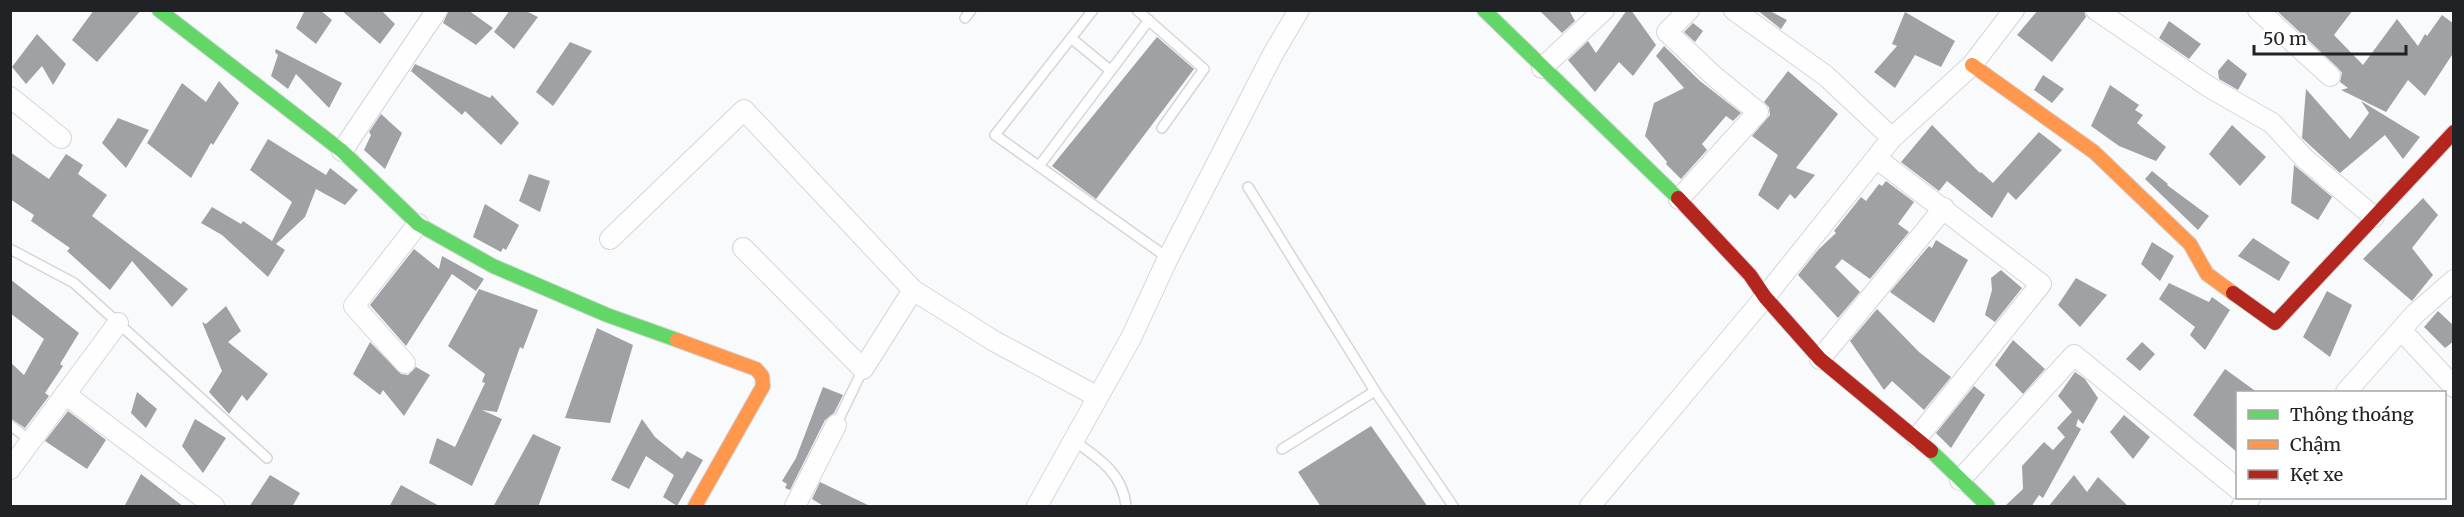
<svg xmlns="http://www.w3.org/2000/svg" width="2464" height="517" viewBox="0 0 2464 517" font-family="Merriweather,serif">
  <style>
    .building { fill: #a0a1a4 }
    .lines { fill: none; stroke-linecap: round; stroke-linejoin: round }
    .lane-casing { stroke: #d5d6d9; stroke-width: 12 }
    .street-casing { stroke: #d5d6d9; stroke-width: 22 }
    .fast-casing { stroke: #d5d6d9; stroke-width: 16 }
    .slow-casing { stroke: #d5d6d9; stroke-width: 16 }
    .jam-casing { stroke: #d5d6d9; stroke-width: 16 }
    .lane { stroke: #fefeff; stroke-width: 9 }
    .street { stroke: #fefeff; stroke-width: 20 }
    .fast { stroke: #63d668; stroke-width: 14 }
    .slow { stroke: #ff974d; stroke-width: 14 }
    .jam { stroke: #b3261e; stroke-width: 14 }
  </style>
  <rect width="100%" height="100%" fill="#f8fafc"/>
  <path class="building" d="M94 10H141L97 62 72 40Z
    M305 10H320L332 20 316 44 296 28Z
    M341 10H381L395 24 380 44Z
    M449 10H468L493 28 476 45 443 23Z
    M510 10H524L538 17 514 49 494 32Z
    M1539 10H1569L1575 21 1562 33Z
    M1627 10H1631L1656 45 1633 76 1619 62 1595 92 1568 60 1588 41 1596 53Z
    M1757 10H1768L1787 20 1781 29Z
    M2038 10 2084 11 2086 17 2052 62 2017 35Z
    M2276 10H2353L2334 35 2363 65 2397 19 2418 46 2425 34 2427 36 2442 15 2454 24V52L2425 96 2408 80 2386 112 2341 90 2348 88 2340 82 2342 73 2338 68Z
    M1905 12 1955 41 1941 67 1915 55 1895 88 1874 72 1897 46 1892 44Z
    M2169 21 2201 44 2189 59 2159 38Z
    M1693 23 1703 31 1695 42 1684 32Z
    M37 34 66 64 53 85 42 66 26 84 12 67Z
    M1157 37 1194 69 1096 199 1052 166Z
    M570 42 592 51 553 106 536 92Z
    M1664 46 1700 81 1741 113 1733 121 1726 116 1702 144 1707 150 1681 179 1666 164 1667 162 1645 136 1654 103 1684 88 1656 56Z
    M276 49 342 83 329 108 296 74 288 89 271 76 278 55 275 52Z
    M2228 59 2247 74 2238 90 2219 79 2218 71Z
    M415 64 490 98 492 95 519 123 501 145 465 111 462 115 411 71Z
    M1788 71 1838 114 1796 168 1815 175 1795 199 1790 194 1778 210 1758 195 1778 155 1752 136 1770 115 1769 107 1764 102Z
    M2043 75 2064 89 2052 103 2034 90Z
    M219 81 239 103 213 145 211 143 191 178 147 143 182 83 206 102Z
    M2110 85 2139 105 2135 110 2143 115 2137 123 2166 147 2156 161 2119 146 2091 126Z
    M2306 89 2350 139 2369 113 2361 101 2420 137 2403 159 2385 135 2340 173 2302 138Z
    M381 114 402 133 385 169 364 150 371 135 369 132Z
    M118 118 149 130 126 168 102 143Z
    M1932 125 1980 173 1981 172 1993 183 2039 132 2062 150 2016 200 2008 192 1992 218 1947 181 1939 191 1901 162Z
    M2232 125 2266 157 2240 186 2209 154Z
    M268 139 326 175 330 168 358 190 345 205 316 189 305 217 276 244 285 250 268 277 222 235 201 223 212 207 241 224 243 221 272 241 292 202 250 170Z
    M10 152 49 179 66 154 83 165 78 174 107 195 92 216 188 289 172 307 132 261 110 290 67 251 70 248 31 221 34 215 10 199Z
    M2294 165 2332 197 2318 220 2291 203Z
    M2152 171 2168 184 2167 185 2209 216 2198 230 2145 179Z
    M529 174 550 181 540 212 519 201Z
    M1886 181 1914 202 1898 224 1909 232 1870 279 1842 259 1835 267 1860 292 1838 318 1798 275 1818 250 1836 233 1834 231 1861 197 1866 201 1879 184 1882 186Z
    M2423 198 2438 215 2412 248 2433 275 2412 301 2363 259Z
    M485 204 519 225 506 250 503 248 501 252 473 237Z
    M2253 238 2290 262 2279 281 2238 256Z
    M1936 240 1968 260 1934 323 1890 292 1929 246 1932 248Z
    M2152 242 2174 256 2160 281 2141 264Z
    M414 249 439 269 442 256 484 279 476 291 452 274 406 346 370 305Z
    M2001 270 2022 288 1995 322 1985 315 1992 290 1991 278Z
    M2076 278 2107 295 2080 327 2058 305Z
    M10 279 79 333 60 364 63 366 45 393 49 396 25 428 10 418V362L24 375 44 339 10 313Z
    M2169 283 2209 302 2212 297 2230 310 2205 350 2190 335 2195 327 2159 299Z
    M479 289 538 310 523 349 520 347 497 412 482 410 502 419 472 486 429 463 437 438 455 447 485 383 482 382 485 374 448 346Z
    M2327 291 2352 305 2330 357 2303 337Z
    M226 306 241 331 228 342 268 374 247 401 242 395 229 414 209 392 222 371 202 322 206 324Z
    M1877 309 1919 352 1951 377 1924 410 1892 381 1884 390 1850 341Z
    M2438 311 2454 326V341L2445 348 2424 327Z
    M597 328 633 345 610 423 565 418Z
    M2013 340 2045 369 2023 394 1995 365Z
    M370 342 401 374 408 375 416 367 430 375 404 416 383 390 380 395 353 374Z
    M2142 342 2155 354 2140 371 2126 359Z
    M2225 369 2258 393H2238V453L2193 415Z
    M2075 372 2085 379 2098 398 2083 424 2078 419 2076 426 2081 429 2043 498 2039 495 2031 507H2004L2023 489 2022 466 2044 442 2053 450 2065 437 2057 428 2072 412 2058 396Z
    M1974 386 1985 395 1951 448 1936 433Z
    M823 387 843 395 834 413 825 420 790 490 785 488 787 484 782 481 796 458Z
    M137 392 157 409 146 428 131 413Z
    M68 411 106 440 87 469 45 441Z
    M2124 415 2150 437 2133 459 2110 432Z
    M195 419 226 438 203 473 182 446Z
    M642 419 655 437 682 459 687 451 703 460 677 506 663 497 674 475 646 456 629 489 611 480Z
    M1371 426 1428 507H1321L1298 472Z
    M533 434 561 447 538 507H493Z
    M141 474 184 507H124Z
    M270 475 300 493 292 507H249Z
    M2074 475 2087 492 2098 477 2129 507H2048Z
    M820 482 872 507H825L812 499Z
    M401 485 441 507H389Z"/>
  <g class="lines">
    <g class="lane-casing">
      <path id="lane" d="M1093 10 995 135 1168 258
        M1137 10 1204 69 1162 128
        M965 18 971 10
        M1071 38 1111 71
        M1039 166 1149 20
        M1248 187 1375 391 1453 506
        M10 249 74 283 267 458
        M10 425 31 441
        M836 425 863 369
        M1073 440C1098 458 1123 473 1126 506
        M1282 449 1375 391"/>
    </g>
    <g class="street-casing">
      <path id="street" d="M1734 10 1826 76 1892 138
        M2096 10 2209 87 2272 123 2304 158 2374 217
        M2258 10 2330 76
        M1542 68 1604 10
        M10 97 61 138
        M342 151 437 10
        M1876 158 2041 284 1917 438
        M1679 199 1758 112 1715 77 1667 32 1689 10
        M610 239 744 110 913 290 994 341 1098 397
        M743 248 863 369 913 290
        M2402 331 2454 387
        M1820 359 1944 208
        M405 363 354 306 418 224
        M2346 392 2415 314 2454 280
        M65 394 214 506
        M10 469 118 323
        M1960 480 2074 355 2238 489
        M795 506 836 425
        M1037 506 1131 338 1168 258 1273 54 1299 10
        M1590 506 1765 297 1892 138 1972 65 2014 10
        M2242 506 2250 498"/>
    </g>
    <g class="fast-casing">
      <path id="fast" d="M159 10 342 151 418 224 493 266 607 315 677 340
        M1484 10 1678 198
        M1931 451 1988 506"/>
    </g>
    <g class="slow-casing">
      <path id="slow" d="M1972 65 2094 152 2190 244 2207 274 2233 293
        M677 340 756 369 762 376 763 386 695 506"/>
    </g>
    <g class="jam-casing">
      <path id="jam" d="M1678 198 1750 275 1765 297 1820 359 1931 451
        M2233 293 2275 323 2454 132"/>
    </g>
    <use href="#lane" class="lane"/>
    <use href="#street" class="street"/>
    <use href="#fast" class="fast"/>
    <use href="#slow" class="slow"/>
    <use href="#jam" class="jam"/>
  </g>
  <rect width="2464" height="517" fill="none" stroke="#212226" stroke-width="24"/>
  <rect x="2236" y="391" width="210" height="108" fill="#ffffff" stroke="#a6a7a8" stroke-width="1.5"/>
  <rect x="2248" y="410" width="30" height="9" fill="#63d668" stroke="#a6a7a8" stroke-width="1.5"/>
  <text x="2290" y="421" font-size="18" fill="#212226">Thông thoáng</text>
  <rect x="2248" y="440" width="30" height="9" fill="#ff974d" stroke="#a6a7a8" stroke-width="1.5"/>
  <text x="2290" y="451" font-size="18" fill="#212226">Chậm</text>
  <rect x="2248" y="470" width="30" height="9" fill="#b3261e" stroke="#a6a7a8" stroke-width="1.5"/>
  <text x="2290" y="481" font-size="18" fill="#212226">Kẹt xe</text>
  <path d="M2254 45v9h152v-9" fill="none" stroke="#212226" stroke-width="3"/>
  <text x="2263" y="45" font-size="18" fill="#212226" stroke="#ffffff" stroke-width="4.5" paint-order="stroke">50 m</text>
</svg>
